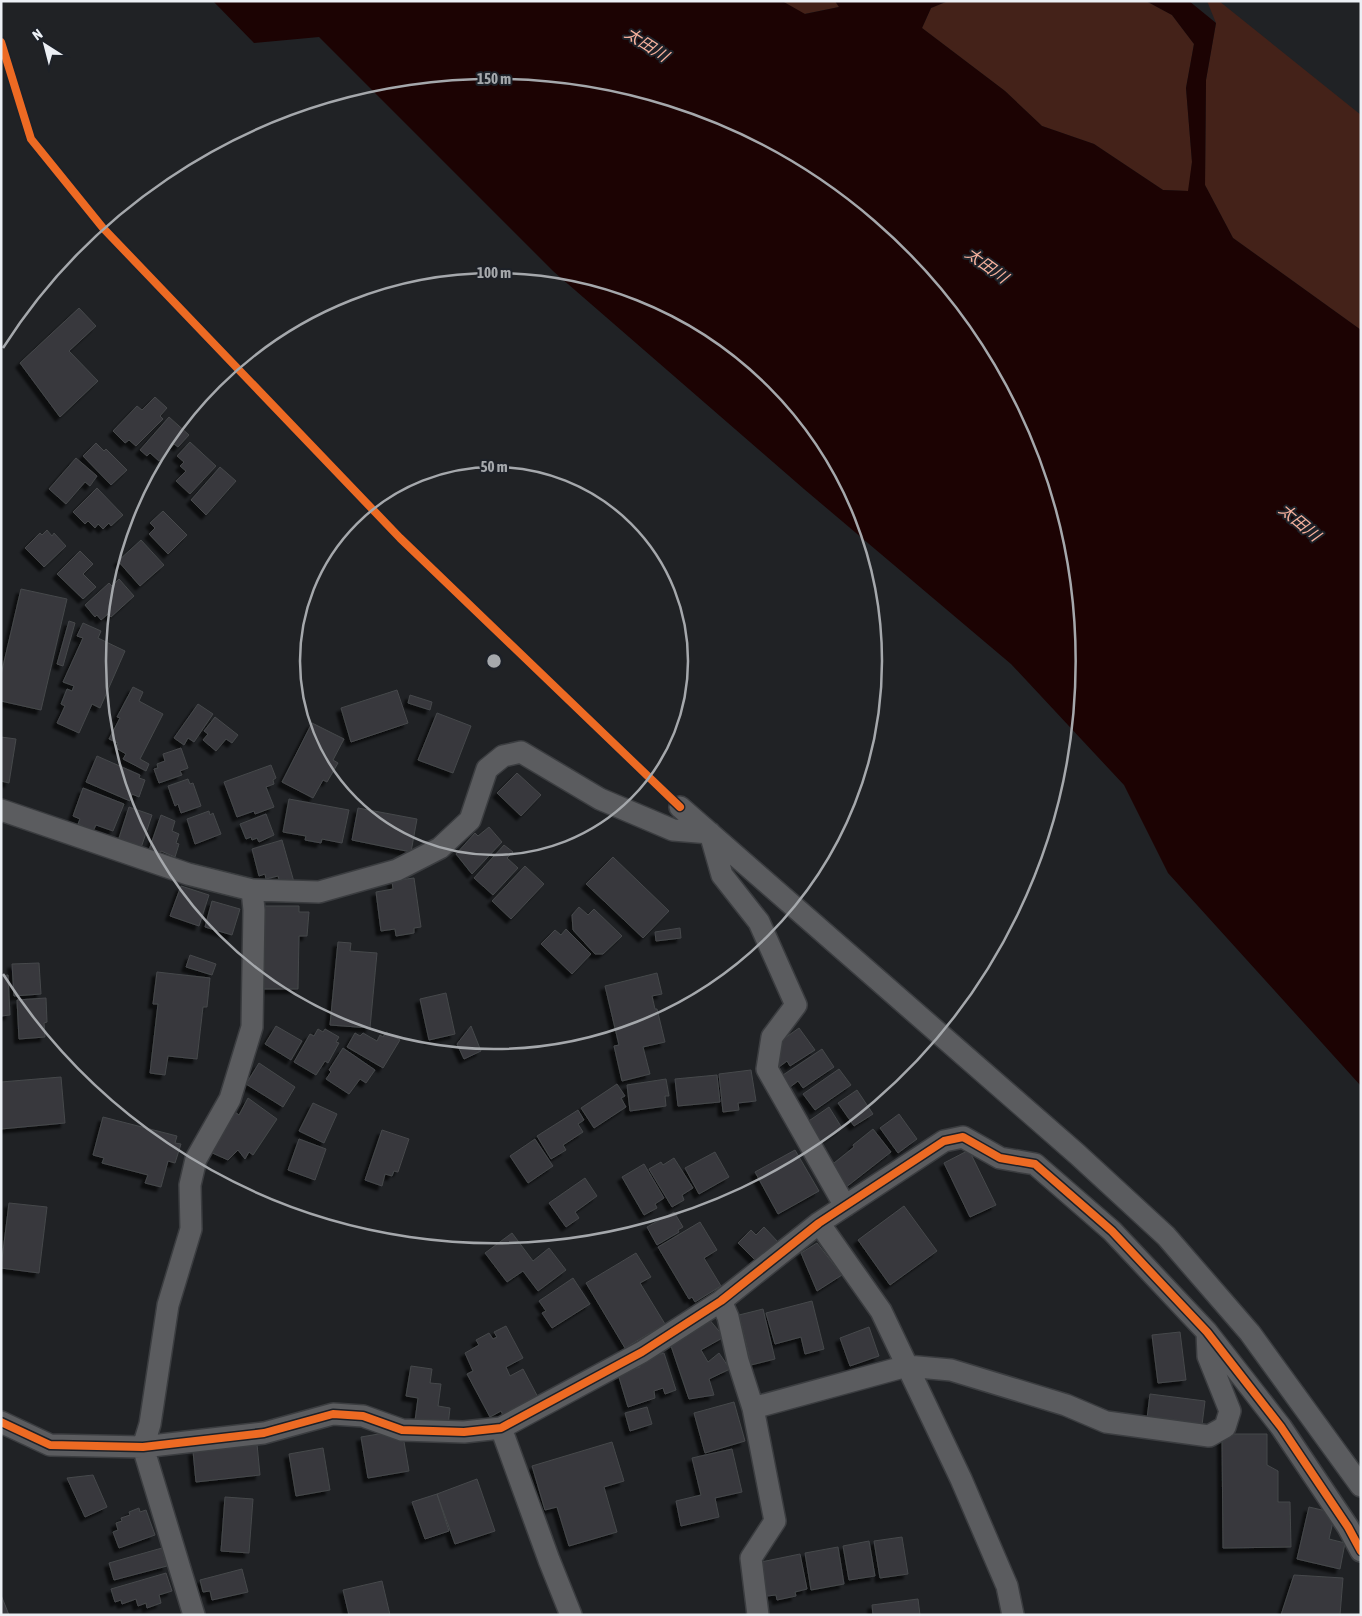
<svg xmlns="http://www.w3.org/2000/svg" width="1362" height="1616" viewBox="0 0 1362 1616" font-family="'Asap Condensed','Noto Sans JP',sans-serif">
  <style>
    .green { fill: #442219 }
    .water { fill: #1c0303 }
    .building { fill: #37393c; stroke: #46484b; filter: url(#shadow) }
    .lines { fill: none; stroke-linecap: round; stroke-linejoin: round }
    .street-casing { stroke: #3b3d40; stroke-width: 24 }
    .street { stroke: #5b5c5f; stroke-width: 21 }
    .cycleway-casing { stroke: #1d2128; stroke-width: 11 }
    .cycleway { stroke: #ed6a23; stroke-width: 8 }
    .ring { fill: none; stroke: #a5a8ac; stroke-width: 2.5 }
    .labels { text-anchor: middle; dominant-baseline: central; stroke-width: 4; stroke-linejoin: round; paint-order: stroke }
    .water-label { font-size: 16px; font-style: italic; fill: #f6b19d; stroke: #1d2128 }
    .centre { fill: #a5a8ac; stroke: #1d2128; stroke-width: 2.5 }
    .ring-label { font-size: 15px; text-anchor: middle; font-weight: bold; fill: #a5a8ac; stroke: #1d2128; stroke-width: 4; stroke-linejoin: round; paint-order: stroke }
  </style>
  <defs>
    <filter id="shadow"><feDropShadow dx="-4.5" dy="4.5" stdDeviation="1" flood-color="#0009"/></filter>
  </defs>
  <rect width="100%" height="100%" fill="#202225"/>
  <path class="green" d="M782 1H835L839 7 804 14Z
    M948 1H1146L1172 15 1194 44 1186 88 1192 162 1189 191 1163 190 1094 144 1042 126 1005 91 922 28 931 8Z
    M1207 1H1219L1361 115V330L1233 238 1205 185 1206 80 1216 23Z"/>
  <path class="water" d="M213 1H782L805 14 839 7 835 1H948L931 8 922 28 1005 91 1042 126 1094 144 1163 190 1188 191 1192 162 1186 88 1194 44 1172 15 1146 1H1189L1216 23 1206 80 1205 185 1233 238 1361 330V1086L1168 873 1124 785 1011 664 804 489 553 271 319 37 254 43Z"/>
  <path class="building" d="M79 308 96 326 69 351 98 381 60 417 20 363Z
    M155 397 167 408 160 416 163 419 136 446 129 440 125 443 113 431 137 406 142 410Z
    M169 417 189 435 178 447 174 444 159 461 150 453 147 456 140 450Z
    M190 442 216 466 190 494 176 481 186 471 180 466 184 462 177 456Z
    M96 443 104 451 106 449 127 470 111 485 83 456Z
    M76 458 97 476 90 486 85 482 66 504 49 489Z
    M220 467 236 481 206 515 191 500Z
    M97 488 123 515 111 526 109 523 103 529 98 524 95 528 88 521 85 524 73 512Z
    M163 511 187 535 168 554 149 534 155 528 150 523Z
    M47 530 52 536 54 533 66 546 44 567 25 548 40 533 42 535Z
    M141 540 164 565 140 586 118 561Z
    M80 551 93 564 83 574 96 587 83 599 57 574Z
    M119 579 134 596 111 617 108 614 101 620 97 615 95 617 85 605 109 583 112 586Z
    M21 589 67 599 41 710 1 701V675Z
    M69 621 75 623 63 666 57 664Z
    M83 623 101 631 98 638 125 651 100 708 92 704 79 733 57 723 65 706 61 704 67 689 72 691 74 686 63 682 83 638 77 636Z
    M133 687 143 692 139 701 163 714 140 759 149 764 146 771 123 759 126 754 116 748 118 743 109 739 120 718 117 717Z
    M397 690 408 723 351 742 341 708Z
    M410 695 432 702 430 710 408 703Z
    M198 704 213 714 194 742 188 738 184 745 174 738Z
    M437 713 471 726 453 773 418 760Z
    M215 717 238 735 232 743 226 739 216 751 203 740 208 734 204 731Z
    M312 723 344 739 333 760 338 763 327 782 323 780 313 798 282 782Z
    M1 737 16 739 9 783 1 781Z
    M181 748 188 768 180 771 182 775 159 783 154 769 158 768 157 764 165 761 163 754Z
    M97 756 140 775 139 778 145 780 139 797 132 794 130 801 86 782Z
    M271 765 276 778 273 780 274 784 266 787 274 807 255 814 254 811 237 817 224 782Z
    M517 773 541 795 521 816 497 793Z
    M188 779 190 784 193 783 201 806 181 813 178 804 175 806 168 786Z
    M83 788 124 804 113 831 96 825 93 831 78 824 80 819 73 816Z
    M289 799 349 810 342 843 322 839 321 843 305 840 306 836 283 832Z
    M129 807 152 815 141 848 118 841Z
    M358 808 417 819 411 852 352 840Z
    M209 811 210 815 213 813 221 834 195 844 187 819Z
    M266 814 274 835 259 842 257 838 252 840 251 837 246 839 240 824Z
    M161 815 175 821 172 831 179 834 176 843 179 844 175 857 161 851 159 857 148 853Z
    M489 827 502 842 472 874 456 854 475 833 478 836Z
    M282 840 294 882 281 886 278 876 266 879 265 874 259 876 252 849Z
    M504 845 513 852 507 858 518 868 493 895 474 878Z
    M613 857 669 911 643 938 586 884Z
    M525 866 544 884 511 919 492 901Z
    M414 878 421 927 414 928V933L396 936 395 929 381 931 376 892 393 889 392 881Z
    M181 886 209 895 199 926 170 916Z
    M212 901 240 909 232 935 205 927Z
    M261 906H299V912H309L307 936H299L298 989H260Z
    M579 907 588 915 594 909 622 936 603 954H595L573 930 572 915Z
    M680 928 681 938 656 941 655 932Z
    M566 929 591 954 572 974 541 944 555 930 561 935Z
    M338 942 351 943 350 951 377 953 370 1028 330 1025Z
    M190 955 216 964 212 975 186 967Z
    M39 963 41 994 14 996 12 964Z
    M157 972 210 978 207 1007H203L197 1059 168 1056 165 1075 150 1073 158 1004H153Z
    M657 973 662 994 652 996 655 1009H657L665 1042 643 1047 650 1074 622 1081 614 1046 619 1045 605 986Z
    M8 975 10 1015 1 1016V976Z
    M446 993 455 1034 429 1040 420 999Z
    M46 998 47 1022 44 1023 45 1037 19 1039 17 1000Z
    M276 1026 302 1041 291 1060 265 1044Z
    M471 1026 481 1051 464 1059 457 1044Z
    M799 1028 815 1050 790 1066 787 1061 779 1067 772 1058 775 1045Z
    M318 1029 323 1032 325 1029 339 1037 336 1042 339 1043 328 1063 325 1061 316 1075 294 1062 310 1034 314 1036Z
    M386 1032 400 1040 383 1068 347 1047 355 1033 360 1036 363 1033 377 1041 380 1035 383 1037Z
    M343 1048 375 1070 366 1083 360 1079 349 1094 326 1079 331 1072 329 1070Z
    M822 1049 834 1067 803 1088 798 1081 785 1091 777 1079Z
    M259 1063 295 1087 283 1107 246 1084Z
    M839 1069 851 1085 815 1110 803 1094Z
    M751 1070 756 1101 738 1103 739 1110 723 1112 719 1074Z
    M717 1075 720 1102 678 1106 675 1079Z
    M61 1077 65 1123 1 1129V1082Z
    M666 1079 669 1096H665L666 1106 630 1111 627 1085Z
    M617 1084 625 1096 621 1098 626 1107 594 1128 581 1108Z
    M857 1090 873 1114 854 1126 838 1103Z
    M248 1098 277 1119 253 1155 249 1152 245 1159 238 1150 228 1160 208 1151 235 1112 239 1115Z
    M313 1103 337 1114 324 1143 299 1131Z
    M829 1107 842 1128 817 1145 803 1125Z
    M578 1110 584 1120 578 1124 583 1132 563 1145 566 1150 551 1159 537 1136Z
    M899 1114 917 1139 898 1153 880 1128Z
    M103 1117 177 1136 175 1143 181 1144 175 1163 168 1161 161 1187 145 1183 148 1175 102 1163 104 1158 93 1155Z
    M873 1129 891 1152 845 1188 829 1167 854 1147 853 1145Z
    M382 1130 409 1139 398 1172 394 1171 392 1176 385 1174 382 1186 365 1180Z
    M299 1139 326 1149 315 1180 288 1170Z
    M535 1139 553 1166 528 1183 510 1156Z
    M795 1150 819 1191 778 1214 755 1172Z
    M969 1150 996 1205 970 1217 944 1163Z
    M715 1152 729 1177 699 1194 685 1168Z
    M674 1158 693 1188 682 1195 684 1200 672 1207 649 1169 661 1162 663 1165Z
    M644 1164 664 1198 655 1204 657 1208 644 1215 622 1177Z
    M585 1178 597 1196 575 1212 579 1218 566 1227 549 1203Z
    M9 1203 47 1207 39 1273 1 1268Z
    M904 1206 937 1251 890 1285 858 1240Z
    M674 1212 683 1227 678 1230 679 1232 657 1245 647 1227Z
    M700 1222 717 1250 704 1258 721 1286 695 1302 692 1297 689 1299 658 1247Z
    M764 1227 778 1242 757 1262 738 1243 751 1230 756 1235Z
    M512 1233 533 1261 549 1248 566 1270 538 1291 523 1271 507 1282 485 1253Z
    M817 1243 842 1275 817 1291 801 1253Z
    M636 1253 651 1277 640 1283 665 1324 625 1348 586 1283Z
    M573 1278 590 1304 552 1328 542 1313 546 1311 539 1301Z
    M812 1301 824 1349 805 1354 801 1337 775 1344 766 1313Z
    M763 1309 775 1359 751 1365 739 1315Z
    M708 1318 724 1337 701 1350 708 1362 719 1353 730 1369 709 1379 714 1395 689 1399 670 1343Z
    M506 1326 523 1358 506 1367 510 1376 523 1369 540 1401 505 1419 501 1411 490 1417 467 1374 473 1371 465 1353 479 1345 476 1340 489 1333 493 1339 497 1337 494 1332Z
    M869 1327 879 1356 850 1366 840 1338Z
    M1180 1332 1186 1380 1158 1383 1152 1335Z
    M664 1353 676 1390 665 1394 663 1388 654 1391 655 1398 628 1407 618 1374 640 1367 638 1361Z
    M411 1366 432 1369 430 1383 441 1384 438 1406 450 1408 448 1426 415 1421 418 1398 406 1396Z
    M1150 1394 1205 1401 1202 1425 1147 1419Z
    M734 1402 745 1441 705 1453 694 1413Z
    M647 1407 652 1424 630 1431 625 1413Z
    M402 1430 409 1471 368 1478 361 1437Z
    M1222 1434H1267V1465L1278 1471V1502H1290L1291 1547 1223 1548Z
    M612 1442 624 1481 604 1487 617 1532 569 1546 557 1507 545 1510 532 1466Z
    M257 1444 260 1475 196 1482 193 1451Z
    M323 1448 330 1490 296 1496 289 1454Z
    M732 1449 742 1492 715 1498 719 1517 681 1526 676 1501 701 1495 692 1458Z
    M93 1475 107 1507 85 1517 67 1478Z
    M477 1479 495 1531 455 1544 437 1494Z
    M437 1494 449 1531 425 1539 412 1502Z
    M225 1497 253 1499 249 1553 221 1551Z
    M1309 1507 1335 1513 1329 1539 1345 1543 1340 1569 1297 1559Z
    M139 1508 140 1512 146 1510 155 1535 119 1548 113 1532 118 1530 116 1523 122 1521 121 1518 130 1515 129 1512Z
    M902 1537 908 1574 880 1578 874 1541Z
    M869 1541 875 1576 849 1580 843 1546Z
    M838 1547 844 1584 811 1590 805 1553Z
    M162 1548 167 1566 114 1580 109 1563Z
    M800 1554 807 1589 795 1592 796 1596 777 1600 776 1595 767 1596 761 1562Z
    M242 1569 248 1592 212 1600 210 1591 203 1592 200 1580Z
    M166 1573 172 1591 159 1595 161 1603 147 1608 146 1603 138 1606 136 1599 122 1604 121 1600 115 1602 111 1589Z
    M1294 1575 1343 1578 1340 1615H1281Z
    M382 1581 390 1615H349L343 1590Z
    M1 1595 9 1615H1Z
    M918 1599 920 1615H873L872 1605Z"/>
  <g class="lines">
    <g class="street-casing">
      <path id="street" d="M680 807 1077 1154 1166 1236 1250 1333 1361 1486
        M1 810 188 874 252 890 319 892 397 870 440 848 470 820 487 769 503 756 521 752 600 799 673 830 710 833 722 875 759 922 796 1005 772 1037 767 1069 845 1206
        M819 1223 881 1311 961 1479 1007 1586 1013 1615
        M721 1301 728 1317 738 1361 753 1408 775 1521 751 1558 758 1615
        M753 1408 907 1366 951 1370 1066 1405 1106 1422 1209 1436 1225 1427 1230 1411 1208 1356 1207 1332
        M1 1422 50 1445 143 1447 264 1433 333 1414 363 1416 402 1430 464 1432 501 1428 642 1352 721 1301 819 1223 944 1141 963 1137 1000 1158 1035 1164 1112 1231 1207 1332 1281 1427 1348 1527 1361 1551
        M501 1428 549 1560 571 1615
        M194 1615 143 1447 150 1424 168 1305 191 1229 190 1185 196 1159 230 1099 252 1027 254 910 252 890"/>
    </g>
    <use href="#street" class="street"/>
    <g class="cycleway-casing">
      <path id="cycleway" d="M1 42 31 139 103 228 400 538 680 807
        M1 1422 50 1445 143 1447 264 1433 333 1414 363 1416 402 1430 464 1432 501 1428 642 1352 721 1301 819 1223 944 1141 963 1137 1000 1158 1035 1164 1112 1231 1207 1332 1281 1427 1348 1527 1361 1551"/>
    </g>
    <use href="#cycleway" class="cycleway"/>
  </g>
  <g class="ring">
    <circle cx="494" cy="661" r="194"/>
    <circle cx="494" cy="661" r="388"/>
    <path d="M3 348A582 582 0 1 1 3 974"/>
  </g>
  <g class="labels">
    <g class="water-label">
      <text transform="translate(647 44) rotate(33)">太田川</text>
      <text transform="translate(987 265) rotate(36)">太田川</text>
      <text transform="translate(1300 522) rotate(40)">太田川</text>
    </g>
  </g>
  <circle cx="494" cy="661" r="8" class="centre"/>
  <g class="ring-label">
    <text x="494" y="84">150 m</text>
    <text x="494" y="278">100 m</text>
    <text x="494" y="472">50 m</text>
  </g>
  <rect width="1362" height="1616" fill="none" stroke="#ecf0f5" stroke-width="5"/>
  <g transform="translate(45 45) rotate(324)" stroke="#1d2128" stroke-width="4" paint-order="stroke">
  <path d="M0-4L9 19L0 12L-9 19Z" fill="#ecf0f5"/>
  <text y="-8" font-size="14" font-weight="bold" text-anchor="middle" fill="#ecf0f5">N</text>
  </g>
</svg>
